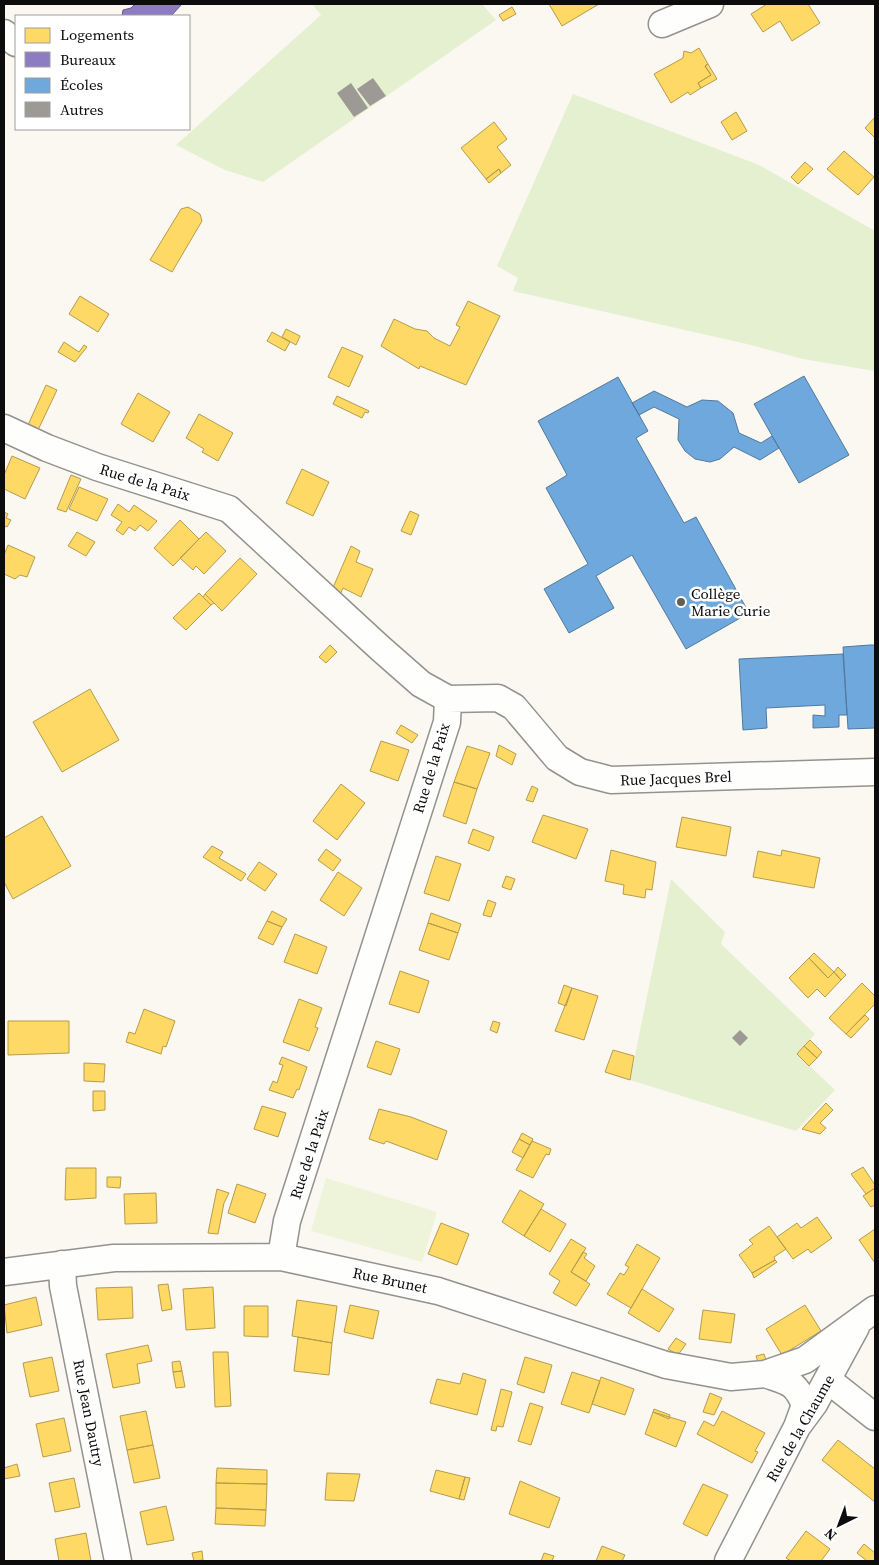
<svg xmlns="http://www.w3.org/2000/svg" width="879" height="1565" viewBox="0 0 879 1565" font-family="'Source Serif 4',serif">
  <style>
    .green { fill: #e4f0cf }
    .pitch { fill: #eef4d9 }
    .homes { fill: #ffd966; stroke: #b69c4b }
    .offices { fill: #8e7cc3; stroke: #675a8c }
    .schools { fill: #6fa8dc; stroke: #51799e }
    .building { fill: #9d9a96 }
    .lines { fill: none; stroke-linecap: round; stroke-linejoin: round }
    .minor-casing { stroke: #93928f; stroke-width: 29 }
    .minor { stroke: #fefefd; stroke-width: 26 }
    .poi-dot { fill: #5f5f5c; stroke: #fff; stroke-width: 2 }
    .labels { text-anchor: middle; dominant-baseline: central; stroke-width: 5; stroke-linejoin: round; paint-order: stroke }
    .street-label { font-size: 15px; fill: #0c0c0c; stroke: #fff }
    .poi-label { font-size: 15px; fill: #0c0c0c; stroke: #fff; text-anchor: start }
  </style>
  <rect width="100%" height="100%" fill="#faf8f0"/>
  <path class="green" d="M312 4H482L496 20 263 182 225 170 176 145 321 15Z
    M573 94 759 165 875 231V371L803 359 747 344 513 291 518 278 497 266Z
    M671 879 725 932 721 944 815 1034 797 1054 835 1090 796 1131 630 1080Z"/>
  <path class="pitch" d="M326 1178 437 1212 422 1262 311 1231Z"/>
  <path class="homes" d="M549 4H599L562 26Z
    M767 4H808L820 23 792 41 780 21 763 32 751 14Z
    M512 7 516 14 503 21 499 15Z
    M699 48 708 64 705 66 711 75 698 83 701 88 690 95 688 92 671 103 654 74 683 58 684 51 691 53Z
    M708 64 717 79 701 88 698 83 711 75 705 66Z
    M736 112 747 131 732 140 721 122Z
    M875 117V138L865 128Z
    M494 122 507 139 497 147 511 165 501 173 499 169 486 179 461 148Z
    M844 151 874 177 858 195 827 169Z
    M805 162 813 169 798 184 791 177Z
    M499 169 501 173 489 183 486 179Z
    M188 207 200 214 202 221 172 272 150 260 181 209Z
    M80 296 109 314 98 332 69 314Z
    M468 301 500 316 466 385 420 366 419 369 381 346 394 319 415 329 427 331 434 338 450 346 460 327 456 325Z
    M286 329 300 336 296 345 282 337Z
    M272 332 290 342 285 351 267 341Z
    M64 342 79 352 84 345 87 347 75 362 58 352Z
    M342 347 363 356 349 387 328 377Z
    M46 385 57 390 38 430 28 425Z
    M138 393 170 412 153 442 121 424Z
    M337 396 369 411 368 413 365 412 362 418 333 404Z
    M199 414 233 433 218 461 202 452 204 449 186 438Z
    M12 456 40 468 25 499 4 489V475Z
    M302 469 329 482 313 516 286 503Z
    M71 475 81 479 66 512 57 509Z
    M79 487 108 499 97 521 69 509Z
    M118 504 129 512 134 505 157 521 148 531 140 525 135 531 129 527 123 535 116 530 122 522 111 515Z
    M410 511 419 515 411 535 401 531Z
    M4 512 8 514 6 518 11 520 7 527 4 526Z
    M180 520 199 539 173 566 154 548Z
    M77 532 95 542 86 556 68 546Z
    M206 532 226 551 204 574 196 566 193 570 180 558Z
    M8 545 35 557 27 577 20 575 15 579 4 574V555Z
    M351 546 360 551 356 562 373 569 361 597 343 588 339 597 332 590Z
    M240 558 257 574 222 611 205 594Z
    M199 593 211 605 186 630 173 618Z
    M205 594 214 603 211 605 203 597Z
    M330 645 337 652 326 663 319 657Z
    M90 689 119 740 62 772 33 722Z
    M401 725 418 735 412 743 396 733Z
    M381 741 409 750 398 781 370 771Z
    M499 745 516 754 512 765 496 756Z
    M467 746 490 753 477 789 454 782Z
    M454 782 477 789 466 824 443 816Z
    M341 784 365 803 337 840 313 821Z
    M532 786 538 789 533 802 526 800Z
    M543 815 588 829 576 859 532 842Z
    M42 816 71 866 13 899 4 882V838Z
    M682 817 731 827 726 856 676 847Z
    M473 829 494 837 489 851 468 843Z
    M212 846 223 852 219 858 246 874 241 881 203 857Z
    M326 849 341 860 333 871 318 860Z
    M611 850 656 862 652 890 646 889 645 898 623 894 624 885 605 881Z
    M782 850 820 858 814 888 753 877 758 851 781 856Z
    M436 856 461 864 449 901 424 893Z
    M259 862 277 874 265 891 247 879Z
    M338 872 362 888 344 916 320 900Z
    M506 876 515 879 511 890 502 887Z
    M488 900 496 903 491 917 483 915Z
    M272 911 287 919 282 927 267 921Z
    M431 913 461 924 458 933 428 923Z
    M267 921 282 927 273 945 258 938Z
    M428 923 458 933 449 960 419 950Z
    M295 934 327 947 317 974 284 962Z
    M814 953 834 972 828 978 809 958Z
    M809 958 828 978 834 972 841 980 825 997 817 989 808 998 789 978Z
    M838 967 846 975 841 980 834 972Z
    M400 971 429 981 419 1013 389 1004Z
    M862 983 875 996V1004L846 1034 829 1018Z
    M564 985 572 988 566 1006 558 1003Z
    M572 988 598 996 584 1040 555 1031Z
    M299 999 322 1008 315 1027 318 1028 309 1051 283 1042Z
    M144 1009 175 1021 166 1047 163 1046 161 1054 126 1042 129 1032 135 1034Z
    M865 1015 869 1019 851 1038 846 1034Z
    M8 1021H69V1053L8 1055Z
    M493 1021 500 1023 497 1033 490 1030Z
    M810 1040 822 1052 817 1058 804 1046Z
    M376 1041 400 1049 391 1075 367 1067Z
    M804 1046 817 1058 809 1066 797 1054Z
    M613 1050 634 1056 630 1080 605 1072Z
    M282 1057 307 1067 299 1090 297 1089 293 1098 269 1090 273 1081 277 1083 283 1065 279 1064Z
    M84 1063 105 1064 104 1082 84 1081Z
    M93 1091H105V1110L93 1111Z
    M826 1103 833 1110 820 1123 826 1128 820 1134 802 1129Z
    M262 1106 286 1113 278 1137 254 1129Z
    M379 1109 411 1117 447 1131 437 1160 386 1141 384 1144 369 1139Z
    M522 1133 533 1139 530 1145 519 1139Z
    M519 1139 530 1145 523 1158 512 1152Z
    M532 1141 551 1149 549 1155 546 1154 533 1178 516 1170Z
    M863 1167 875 1185V1188L866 1194 851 1174Z
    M66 1168H96V1198L65 1200Z
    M107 1177H121L120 1188 107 1187Z
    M237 1184 266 1194 255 1223 228 1213Z
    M875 1188V1205L871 1207 863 1196Z
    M217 1189 229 1193 224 1203 218 1234 208 1233Z
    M520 1190 544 1204 524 1236 502 1222Z
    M156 1193 157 1223 125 1224 124 1194Z
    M541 1209 566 1224 550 1252 524 1236Z
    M817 1217 832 1238 811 1253 808 1249 793 1259 777 1237 797 1223 801 1228Z
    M441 1223 469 1234 457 1265 428 1254Z
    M769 1226 786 1249 774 1257 775 1260 752 1273 739 1255 753 1244 749 1240Z
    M875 1229V1263L859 1240Z
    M571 1239 586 1248 571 1272 590 1284 576 1306 553 1293 560 1281 549 1274Z
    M637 1244 660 1258 631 1308 607 1294 620 1273 624 1275 629 1267 625 1265Z
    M583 1252 587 1254 584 1258 595 1266 586 1281 571 1272Z
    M775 1260 777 1262 754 1278 752 1273Z
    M168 1284 172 1309 162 1311 158 1285Z
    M132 1287 133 1318 98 1320 96 1288Z
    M213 1287 215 1328 186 1330 183 1289Z
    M642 1289 674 1309 659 1332 628 1313Z
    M36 1297 42 1325 7 1333 4 1305Z
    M297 1300 337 1306 332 1343 292 1336Z
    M350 1305 379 1311 373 1339 344 1332Z
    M805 1305 821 1331 782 1355 766 1329Z
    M244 1306H268V1337L244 1336Z
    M703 1310 735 1314 731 1343 699 1339Z
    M298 1337 332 1343 329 1375 294 1371Z
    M676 1338 686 1344 678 1355 668 1349Z
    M148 1345 152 1361 137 1364 140 1383 113 1388 106 1354Z
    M213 1352H228L231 1406 215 1407Z
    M764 1354 766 1360 758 1362 756 1356Z
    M52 1357 59 1391 30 1397 23 1363Z
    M525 1357 552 1365 544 1393 517 1384Z
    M180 1361 182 1371 173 1372 172 1362Z
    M182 1371 185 1387 176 1388 173 1372Z
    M572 1372 600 1381 589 1413 561 1404Z
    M463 1373 486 1380 477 1415 430 1403 437 1379 460 1384Z
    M601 1377 634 1389 625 1415 592 1404Z
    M501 1389 512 1392 503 1427 497 1426 496 1431 491 1430Z
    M710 1393 722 1398 714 1415 703 1412Z
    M530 1403 543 1407 531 1445 518 1441Z
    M654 1409 670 1415 669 1419 653 1412Z
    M146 1411 153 1445 127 1450 120 1416Z
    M722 1411 765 1433 755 1451 758 1452 752 1463 697 1434 704 1421 714 1426Z
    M653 1412 686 1422 676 1447 645 1434Z
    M64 1418 71 1451 43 1457 36 1424Z
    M838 1440 875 1469V1502L822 1460Z
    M153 1445 160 1478 134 1483 127 1450Z
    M17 1464 20 1476 4 1479V1468Z
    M217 1468 267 1470V1484L216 1483Z
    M436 1470 465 1477 459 1499 430 1491Z
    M327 1473 360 1474 354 1501 325 1500Z
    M465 1477 470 1478 464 1500 459 1499Z
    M74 1478 80 1507 55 1512 49 1483Z
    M520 1481 560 1498 549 1528 509 1514Z
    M216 1483 267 1484 266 1510 216 1508Z
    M703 1484 728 1495 707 1536 683 1524Z
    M166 1506 174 1540 147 1545 140 1512Z
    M216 1508 266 1510 265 1526 215 1524Z
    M806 1531 830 1549 821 1561H791L786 1558Z
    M86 1533 91 1561H59L55 1539Z
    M864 1544 875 1553V1561H867L857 1553Z
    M602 1546 625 1555 622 1561H596Z
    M202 1551 203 1560 194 1561 192 1553Z
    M544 1553 554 1556 552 1561H541Z"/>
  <path class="offices" d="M135 4H182L171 16H122L123 10 131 8Z"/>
  <path class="schools" d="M804 376 849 455 799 483 754 404Z
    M618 377 648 431 636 438 684 523 696 517 749 613 686 649 632 555 596 576 614 608 569 633 544 589 588 564 546 488 567 475 538 421Z
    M654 391 687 407 702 400 718 401 733 413 739 433 761 443 772 436 779 448 760 460 734 447 720 459 710 462 695 459 685 451 678 440 679 419 654 407 639 415 632 403Z
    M870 645H875V728L848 729 843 647Z
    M843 654 847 715H839V727L813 728V715L825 716V705L766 708 767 728 743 730 739 659Z"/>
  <path class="building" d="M373 78 386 96 370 106 357 89Z
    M351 83 368 108 354 117 337 93Z
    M740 1030 748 1038 740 1046 732 1038Z"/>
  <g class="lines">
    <g class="minor-casing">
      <path id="minor" d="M662 24 710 4
        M4 33 16 43
        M4 428 47 448 97 467 229 509 380 648 421 684 448 699 447 722 287 1221 281 1257
        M448 699 498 698 514 707 557 758 580 772 611 780 875 772
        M62 1264 63 1286 118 1561
        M4 1272 114 1258 281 1257 438 1291 666 1365 731 1377 765 1374 805 1360 875 1309
        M765 1374C788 1382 795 1381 805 1405L797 1427
        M828 1380 875 1417
        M728 1561 797 1427 814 1404 856 1327"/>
    </g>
    <use href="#minor" class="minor"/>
  </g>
  <circle class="poi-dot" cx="681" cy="602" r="5"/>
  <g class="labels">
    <g class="street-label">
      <text transform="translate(145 482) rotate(17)">Rue de la Paix</text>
      <text transform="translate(431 768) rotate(-73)">Rue de la Paix</text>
      <text transform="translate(676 778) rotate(-2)">Rue Jacques Brel</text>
      <text transform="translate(309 1154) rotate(-72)">Rue de la Paix</text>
      <text transform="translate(390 1280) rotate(12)">Rue Brunet</text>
      <text transform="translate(89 1413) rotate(79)">Rue Jean Dautry</text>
      <text transform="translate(800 1428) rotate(-60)">Rue de la Chaume</text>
    </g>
    <g class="poi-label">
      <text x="691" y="593">Collège<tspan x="691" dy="17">Marie Curie</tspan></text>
    </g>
  </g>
  <rect width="879" height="1565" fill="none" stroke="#0c0c0c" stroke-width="10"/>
  <rect x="15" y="15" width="175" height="115" fill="#ffffff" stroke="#9e9e9e"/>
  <rect x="25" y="28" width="25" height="15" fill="#ffd966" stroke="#9e9e9e"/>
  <text x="60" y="40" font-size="15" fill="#0c0c0c">Logements</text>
  <rect x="25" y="52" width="25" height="15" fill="#8e7cc3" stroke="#9e9e9e"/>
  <text x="60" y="65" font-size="15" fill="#0c0c0c">Bureaux</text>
  <rect x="25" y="78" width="25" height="15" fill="#6fa8dc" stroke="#9e9e9e"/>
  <text x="60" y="90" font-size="15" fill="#0c0c0c">Écoles</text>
  <rect x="25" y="102" width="25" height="15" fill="#9d9a96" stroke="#9e9e9e"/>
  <text x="60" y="115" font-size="15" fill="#0c0c0c">Autres</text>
  <g transform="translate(839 1525) rotate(222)" stroke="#ffffff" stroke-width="4" paint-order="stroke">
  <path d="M0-4L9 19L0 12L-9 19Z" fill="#0c0c0c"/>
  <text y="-8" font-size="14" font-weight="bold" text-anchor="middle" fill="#0c0c0c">N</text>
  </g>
</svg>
